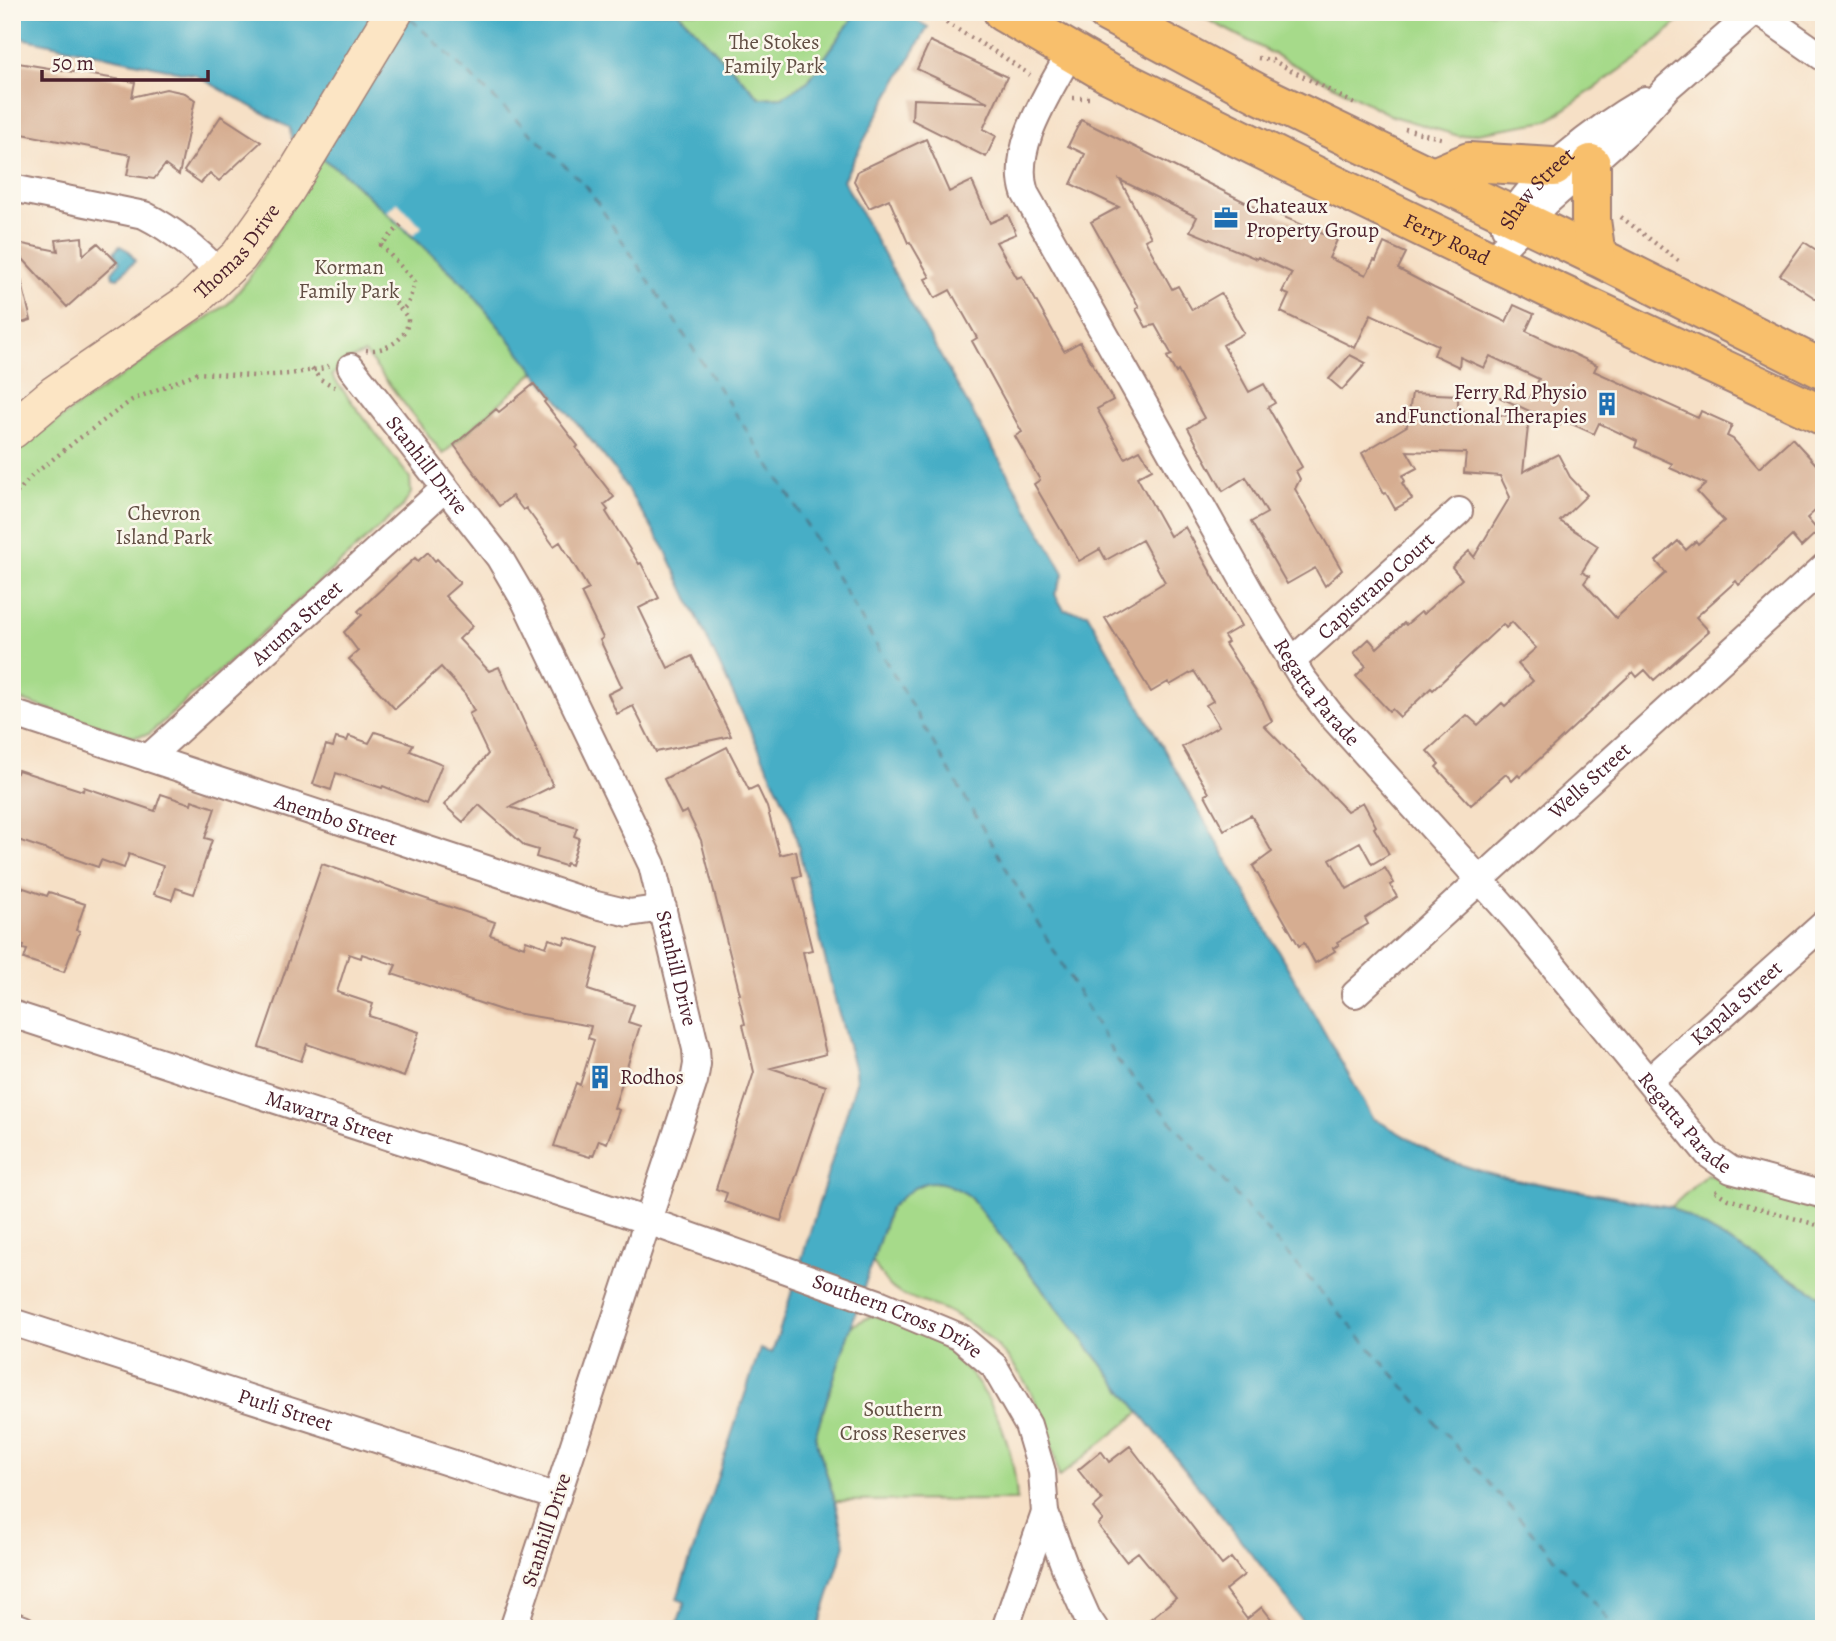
<svg xmlns="http://www.w3.org/2000/svg" width="1836" height="1641" viewBox="0 0 1836 1641" font-family="Alegreya,serif">
  <style>
    .green { fill: #a6da8a; stroke: #787c5a; stroke-width: 2 }
    .water { fill: #47aec6; stroke: #486678; stroke-width: 2 }
    .pier { fill: #f6e0c6 }
    .lines { fill: none; stroke-linecap: round; stroke-linejoin: round }
    .ferry { stroke: #495869; stroke-width: 2; stroke-dasharray: 9 7; stroke-linecap: butt }
    .building { fill: #d6ad91 }
    .minor-casing { stroke: #a08078; stroke-width: 30 }
    .secondary-casing { stroke: #a08078; stroke-width: 40 }
    .primary-casing { stroke: #a08078; stroke-width: 42 }
    .path { stroke: #a08078; stroke-width: 4.5; stroke-dasharray: 2 5; stroke-linecap: butt }
    .minor { stroke: #fff; stroke-width: 26 }
    .secondary { stroke: #fce5c4; stroke-width: 37 }
    .primary { stroke: #f8bf6c; stroke-width: 38 }
    .labels { text-anchor: middle; dominant-baseline: central; stroke-width: 5; stroke-linejoin: round; paint-order: stroke }
    .park-label { font-size: 21px; fill: #614e43; stroke: #fbf7ec }
    .street-label { font-size: 21px; fill: #4a1f2b; stroke: #fbf7ec }
    .poi-label { font-size: 21px; fill: #4a1f2b; stroke: #fbf7ec; text-anchor: start }
  </style>
  <rect width="100%" height="100%" fill="#fbf7ec"/>
  <filter id="ink" filterUnits="userSpaceOnUse"><feTurbulence type="fractalNoise" baseFrequency=".0143" numOctaves="2"/><feDisplacementMap in="SourceGraphic" scale="14" xChannelSelector="R" yChannelSelector="G"/><feConvolveMatrix kernelMatrix="1 2 1 2 8 2 1 2 1" color-interpolation-filters="sRGB"/></filter>
  <filter id="wash" filterUnits="userSpaceOnUse"><feTurbulence type="fractalNoise" baseFrequency=".00686" numOctaves="4" result="noise"/><feDisplacementMap in="SourceGraphic" scale="28" xChannelSelector="R" yChannelSelector="G"/><feGaussianBlur stdDeviation="1.57" result="paint"/><feColorMatrix in="noise" values="0 0 0 0 0 0 0 0 0 0 0 0 0 0 0 0 0 1.4 0 .05"/><feComposite in="paint" operator="in"/></filter>
  <g filter="url(#wash)">
    <rect width="100%" height="100%" fill="#f6e0c6"/>
    <path class="green" d="M678 12H857L808 81 782 97 760 98Z
      M1193 12H1689L1640 56 1548 121 1459 136 1392 116Z
      M321 158 342 172 465 285 536 371 443 454 365 353 342 363 332 376 410 478 411 493 403 506 149 734 133 737 12 697V454L76 407 229 303 248 280Z
      M1707 1174 1731 1183 1824 1210V1298L1671 1207Z
      M926 1182 949 1183 968 1195 1140 1412 1059 1477C1046 1406 1015 1342 945 1310 931 1304 900 1297 891 1287 883 1280 878 1269 872 1261L890 1208 909 1190Z
      M873 1315C892 1321 911 1326 928 1337 985 1372 1014 1436 1017 1500L835 1501 815 1436 851 1326Z"/>
    <path class="water" d="M12 12H678L760 98 782 97 808 81 857 12H902L928 27 879 112 843 180 916 313 1064 573 1055 594 1064 610 1087 613 1373 1118 1446 1160 1500 1177 1671 1207 1824 1298V1629H1307L1285 1596 968 1195C931 1173 920 1180 890 1208L815 1436 835 1501 845 1545 818 1629H675L685 1602 677 1599 760 1349 772 1353 783 1320 856 1082 855 1070 834 996 791 817 665 549 615 470 465 285 342 172 291 138 290 128 195 75 12 36Z
      M120 246 129 251 135 261 118 278 113 277 112 272 120 262 114 252Z"/>
    <path class="pier" d="M397 202 422 227 413 235 387 212Z"/>
    <g class="lines">
      <path class="ferry" d="M411 19 587 187 791 498 1118 1061 1617 1629"/>
    </g>
    <g id="blocks">
      <path class="building" d="M930 41 1007 77 983 129 996 136 986 157 912 120 913 99 988 102 917 69Z
        M12 62 135 82 132 97 166 89 185 93 195 100 179 175 165 165 154 179 127 175 131 155 12 132Z
        M221 116 261 142 219 181 210 173 201 183 184 171Z
        M1081 120 1265 212 1266 209 1337 240 1329 258 1366 275 1374 260 1376 261 1384 243 1406 253 1398 269 1434 288 1506 322 1514 305 1534 314 1526 331 1597 365 1594 371 1698 418 1701 411 1732 425 1727 436 1733 439 1759 468 1792 438 1824 473V503L1807 518 1818 531 1801 547 1792 536 1739 585 1736 581 1696 617 1709 631 1654 680 1645 670 1637 677 1633 672 1520 777 1518 775 1512 781 1506 774 1471 805 1436 767 1439 764 1427 751 1467 715 1478 725 1502 703 1505 706 1533 681 1518 664 1536 648 1512 622 1506 628 1503 624 1433 690 1431 688 1400 717 1392 709 1389 711 1356 676 1366 666 1354 653 1369 639 1377 648 1404 623 1406 625 1421 612 1423 614 1462 579 1452 567 1469 551 1474 557 1510 497 1500 476 1464 473 1466 453 1407 451 1417 468 1402 476 1405 481 1402 483 1412 499 1395 509 1386 493 1384 494 1362 453 1407 426 1412 393 1458 395V411L1529 418 1523 472 1558 454 1570 477 1587 495 1560 521 1598 546 1582 572 1589 576 1584 583 1616 618 1666 573 1656 561 1678 541 1686 550 1696 541 1698 544 1724 521 1697 492 1706 484 1670 468 1673 464 1635 447 1637 441 1599 423 1594 434 1563 420 1560 425 1499 397 1530 398 1539 379 1490 356 1484 368 1460 357 1459 367 1434 355 1438 345 1371 314 1355 348 1281 312 1289 295 1282 292 1292 273 1258 257 1257 259 1190 231 1197 217 1120 180 1151 237 1145 240 1172 289 1178 286 1192 310 1221 293 1244 333 1223 345 1249 392 1264 384 1275 403 1268 407 1302 467 1296 471 1300 479 1295 489 1342 570 1325 586 1315 568 1287 584 1251 522 1267 513 1246 477 1223 491 1188 428 1204 418 1178 371 1176 373 1167 357 1172 355 1155 325 1146 327 1136 309 1139 307 1091 222 1119 207 1071 184 1085 154 1068 146Z
        M926 139 949 192 972 181 990 223 1008 215 1016 234 996 242 1017 278 1022 276 1064 351 1080 342 1113 400 1097 409 1125 458 1140 450 1152 469 1137 477 1170 536 1185 527 1241 626 1224 636 1228 642 1225 644 1263 702 1272 721 1264 726 1347 811 1363 802 1376 826 1374 828 1389 854 1372 864 1360 842 1330 859 1347 889 1385 868 1394 883 1390 885 1397 897 1365 918 1368 924 1337 942 1339 945 1333 948 1335 951 1315 963 1304 943 1299 946 1253 866 1272 852 1251 815 1224 830 1205 795 1209 793 1182 747 1219 726 1206 705 1213 701 1194 671 1170 685 1168 682 1151 692 1105 618 1165 582 1142 540 1106 560 1100 549 1079 561 1034 484 1040 480 1015 436 1022 432 972 341 977 338 950 290 935 298 925 279 930 277 910 242 908 243 889 199 869 208 854 181 858 171Z
        M82 237 83 255 98 243 117 262 67 307 12 247V242L58 251 56 240Z
        M1804 242 1824 255V304L1780 275Z
        M12 271H19L31 320 12 326Z
        M1350 355 1366 363 1342 390 1329 379Z
        M534 384 546 400 544 402 578 446 576 448 614 497 604 505 608 510 606 512 639 564 641 563 659 598 639 608 668 668 692 656 731 736 656 752 633 706 617 714 608 694 622 687 600 640 603 638 581 593 589 589 560 542 554 546 526 508 523 510 512 496 499 506 454 445 496 409 499 412Z
        M428 552 435 561 437 559 460 583 445 596 473 626 459 639 489 671 499 667 553 786 510 807 577 828 574 836 579 838 571 865 566 863 565 866 536 857 538 850 525 846 479 805 463 822 444 805 488 754 469 714 474 711 465 694 441 667 395 709 349 659 358 651 344 632 362 615 358 611 415 558 418 561Z
        M375 732 413 744 410 751 442 764 426 804 383 786 382 788 336 773 331 790 313 784 326 745 333 747 336 738 347 741 349 736 369 743Z
        M727 747 749 790 757 786 767 807 780 855 796 851 801 876 794 877 812 950 803 952 826 1054 771 1068 826 1086 781 1221 724 1202 727 1193 716 1189 754 1072 743 1025 745 1024 738 994H740L701 840 687 811 681 814 664 779Z
        M18 770 83 791 84 787 155 811 161 794 191 804 192 800 215 808 205 838 212 840 194 894 176 888 172 900 154 894 163 866 129 854 124 868 101 860 98 867 12 838V772L17 773Z
        M322 864 495 922 490 935 524 947 526 940 546 947 549 939 564 944 566 937 599 948 588 990 634 1005 628 1022 640 1026 614 1108 619 1110 607 1143 599 1140 593 1156 591 1155 590 1157 554 1146 576 1083 580 1085 594 1040 588 1038 591 1026 504 1011 392 974 396 965 362 954 361 958 349 954 337 992 373 1004 369 1016 419 1032 404 1077 307 1044 301 1061 259 1047Z
        M12 884 47 896 49 892 85 904 76 930 80 931 64 972 24 959 27 950 23 949 24 946 12 942Z
        M1130 1446 1222 1565 1231 1558 1244 1575 1225 1590 1247 1619 1262 1607 1279 1629H1138L1176 1598 1138 1552 1126 1561 1098 1525 1103 1520 1093 1508 1102 1500 1078 1470 1101 1451 1109 1462Z"/>
    </g>
  </g>
  <g filter="url(#ink)">
    <use href="#blocks" fill-opacity="0" stroke="#a08078" stroke-width="2"/>
    <g class="lines">
      <g class="minor-casing">
        <g id="minor">
          <path d="M1758 12 1824 58"/>
          <path id="s1" d="M1070 53C1049 93 1010 147 1025 193L1258 606 1303 679 1330 714 1516 920 1708 1154 1731 1170 1824 1195"/>
          <path d="M12 188 144 215C174 230 198 251 222 275"/>
          <path id="s2" d="M1505 228C1526 180 1600 126 1645 100"/>
          <path d="M1490 261 1547 202 1628 131 1668 87 1754 12"/>
          <path id="s3" d="M351 367 499 557 526 603 652 865 696 1049 697 1064 694 1081 513 1629"/>
          <path id="s4" d="M1291 662 1459 511"/>
          <path id="s5" d="M12 713 596 905 629 913 663 908"/>
          <path id="s6" d="M148 758 445 488"/>
          <path id="s7" d="M1355 994 1824 567"/>
          <path id="s8" d="M12 1014 648 1221 881 1304 960 1337 994 1366 1028 1425 1042 1472 1045 1513 1066 1570 1087 1617 1095 1629"/>
          <path id="s9" d="M1649 1081 1824 924"/>
          <path id="s10" d="M12 1322 557 1497"/>
          <path d="M12 1625 23 1629"/>
          <path d="M1005 1629 1045 1513"/>
        </g>
      </g>
      <g class="secondary-casing">
        <g id="secondary">
          <path id="s11" d="M12 430 55 394 190 302 239 256 286 190 394 12"/>
        </g>
      </g>
      <g class="primary-casing">
        <g id="primary">
          <path id="s12" d="M1003 12 1109 74 1312 174 1548 288 1824 416"/>
          <path d="M1106 12 1261 95 1596 256 1824 370"/>
          <path d="M1591 164V220L1596 256"/>
          <path d="M1431 178 1469 162 1554 167"/>
        </g>
      </g>
      <path class="path" d="M928 12 1002 56 1030 75
        M1258 58 1272 60 1357 105
        M1073 98H1090
        M1405 129 1444 139
        M1621 217 1681 263
        M401 225 381 245 415 282 408 304 402 310
        M366 350C385 352 409 339 408 318L395 302
        M312 369 320 379 335 387
        M12 498 33 475 77 440 132 400 197 373 254 376 290 374 325 368 330 365
        M1715 1191 1728 1199 1824 1227"/>
      <use href="#minor" class="minor"/>
      <use href="#secondary" class="secondary"/>
      <use href="#primary" class="primary"/>
    </g>
  </g>
  <defs>
    <g id="office-bare" transform="scale(1.89)"><path d="M-6-3h4V-5.5h4V-3h4V5H-6ZM-1-4.5V-3h2v-1.5ZM-6 0V1H6V0Z" fill="#1f6fb2" stroke="#fbf7ec" stroke-width="2.5" paint-order="stroke"/></g>
    <g id="building-bare" transform="scale(1.89)"><path d="M-4-6H4V6H1V3H-1V6H-4ZM-2.5-4.3h1.7v1.8h-1.7ZM.8-4.3h1.7v1.8H.8ZM-2.5-1h1.7V.8h-1.7ZM.8-1h1.7V.8H.8Z" fill="#1f6fb2" stroke="#fbf7ec" stroke-width="2.5" paint-order="stroke"/></g>
  </defs>
  <g fill-rule="evenodd">
    <use href="#office-bare" x="1226" y="218"/>
    <use href="#building-bare" x="1607" y="404"/>
    <use href="#building-bare" x="600" y="1077"/>
  </g>
  <g class="labels">
    <g class="park-label">
      <text x="774" y="42">The Stokes<tspan x="774" dy="24">Family Park</tspan></text>
      <text x="349" y="267">Korman<tspan x="349" dy="24">Family Park</tspan></text>
      <text x="164" y="513">Chevron<tspan x="164" dy="24">Island Park</tspan></text>
      <text x="903" y="1409">Southern<tspan x="903" dy="24">Cross Reserves</tspan></text>
    </g>
    <g class="street-label">
      <text stroke="none"><textPath href="#s2" startOffset="51">Shaw Street</textPath></text>
      <text stroke="none"><textPath href="#s12" startOffset="499">Ferry Road</textPath></text>
      <text stroke="none"><textPath href="#s11" startOffset="289">Thomas Drive</textPath></text>
      <text stroke="none"><textPath href="#s3" startOffset="124">Stanhill Drive</textPath></text>
      <text stroke="none"><textPath href="#s4" startOffset="114">Capistrano Court</textPath></text>
      <text stroke="none"><textPath href="#s6" startOffset="201">Aruma Street</textPath></text>
      <text stroke="none"><textPath href="#s1" startOffset="730">Regatta Parade</textPath></text>
      <text stroke="none"><textPath href="#s7" startOffset="317">Wells Street</textPath></text>
      <text stroke="none"><textPath href="#s5" startOffset="341">Anembo Street</textPath></text>
      <text stroke="none"><textPath href="#s3" startOffset="691">Stanhill Drive</textPath></text>
      <text stroke="none"><textPath href="#s9" startOffset="117">Kapala Street</textPath></text>
      <text stroke="none"><textPath href="#s8" startOffset="334">Mawarra Street</textPath></text>
      <text stroke="none"><textPath href="#s1" startOffset="1297">Regatta Parade</textPath></text>
      <text stroke="none"><textPath href="#s8" startOffset="936">Southern Cross Drive</textPath></text>
      <text stroke="none"><textPath href="#s10" startOffset="287">Purli Street</textPath></text>
      <text transform="translate(546 1530) rotate(-72)">Stanhill Drive</text>
    </g>
    <g class="poi-label">
      <text x="1246" y="206">Chateaux<tspan x="1246" dy="24">Property Group</tspan></text>
      <text x="1587" y="392" text-anchor="end">Ferry Rd Physio<tspan x="1587" dy="24">andFunctional Therapies</tspan></text>
      <text x="620" y="1077">Rodhos</text>
    </g>
  </g>
  <rect width="1836" height="1641" fill="none" stroke="#fbf7ec" stroke-width="42"/>
  <path d="M42 70v10h166v-10" fill="none" stroke="#4a1f2b" stroke-width="3.5"/>
  <text x="52" y="70" font-size="21" fill="#4a1f2b" stroke="#fbf7ec" stroke-width="5" paint-order="stroke">50 m</text>
</svg>
